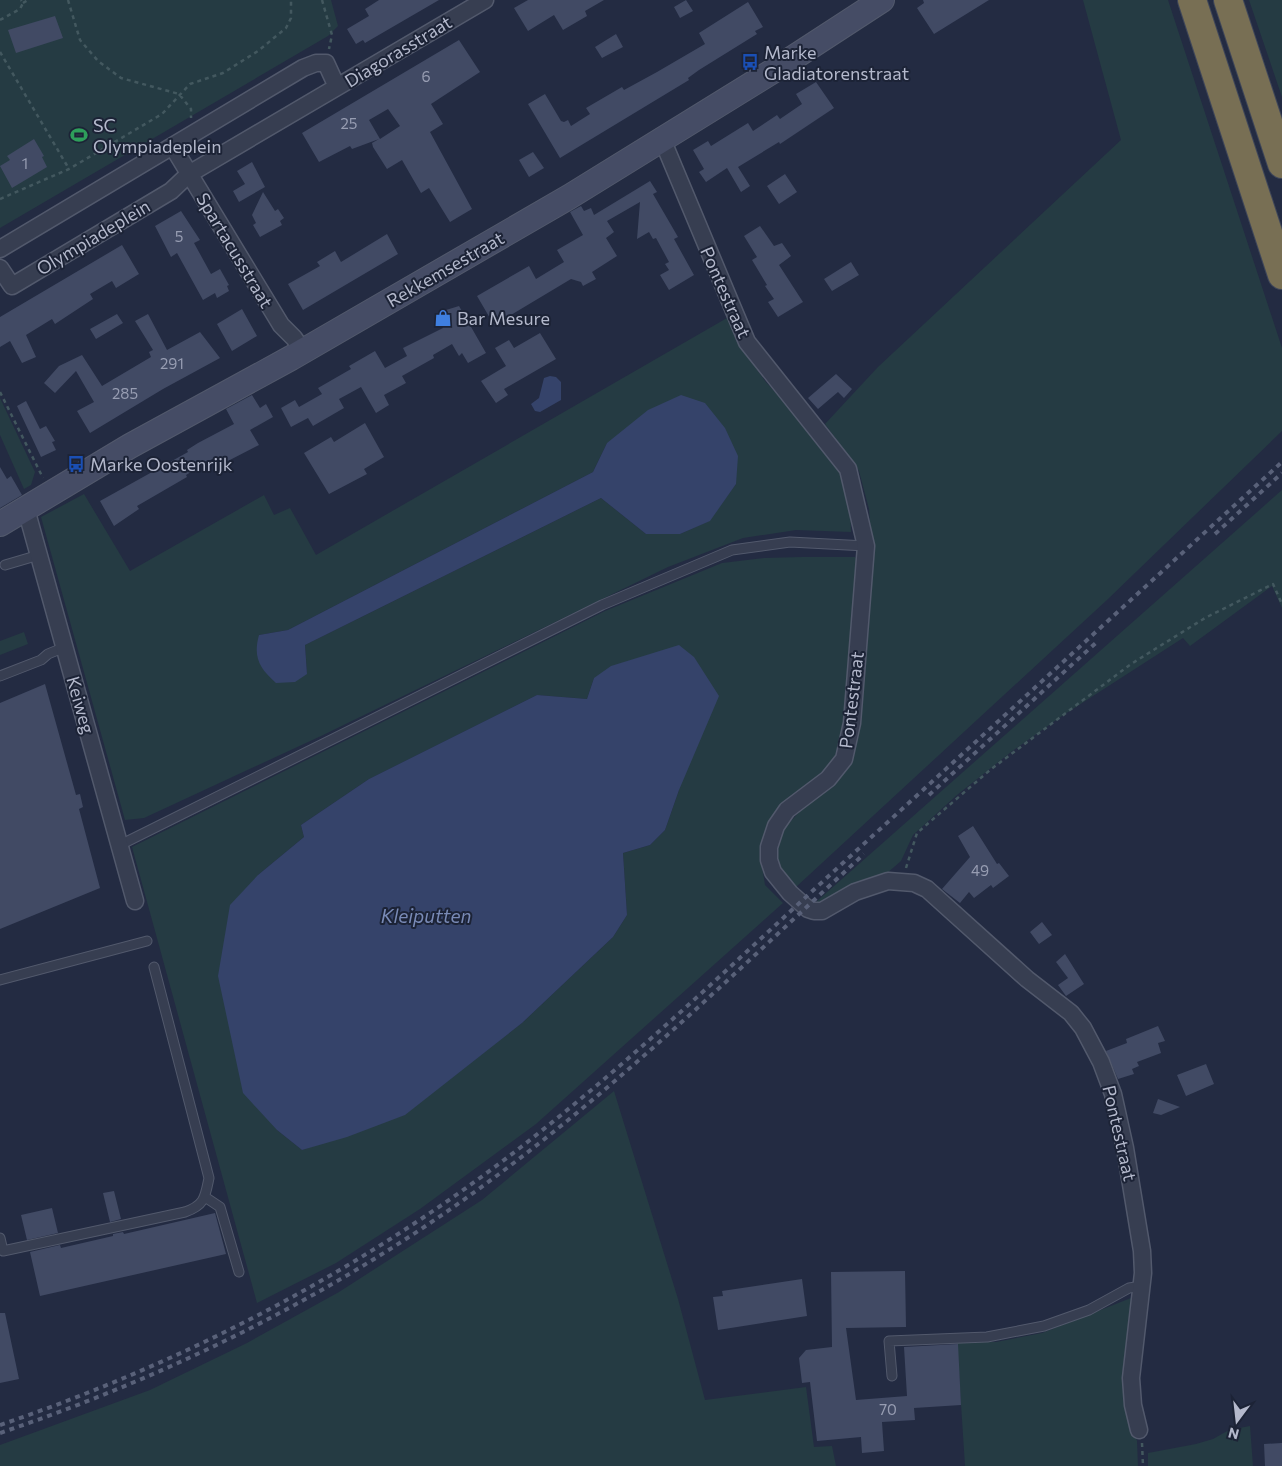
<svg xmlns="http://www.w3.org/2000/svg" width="1282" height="1466" viewBox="0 0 1282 1466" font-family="Commissioner,sans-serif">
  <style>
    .green { fill: #253b43; fill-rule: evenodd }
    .water { fill: #35436a }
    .building { fill: #414a64; fill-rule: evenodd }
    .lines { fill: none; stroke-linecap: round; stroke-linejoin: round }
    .lane-casing { stroke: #52596c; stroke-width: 11 }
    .street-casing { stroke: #52596c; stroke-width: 19 }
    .secondary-casing { stroke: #52596c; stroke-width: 26 }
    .highway-casing { stroke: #3f4659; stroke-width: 30 }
    .path { stroke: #43585f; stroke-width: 2.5; stroke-dasharray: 4 4; stroke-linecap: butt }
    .lane { stroke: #373e51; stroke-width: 9 }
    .street { stroke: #373e51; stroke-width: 16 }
    .secondary { stroke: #454c65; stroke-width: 24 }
    .highway { stroke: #786f54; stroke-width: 28 }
    .rail { stroke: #596179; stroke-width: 4; stroke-dasharray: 5 5; stroke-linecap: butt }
    .labels { text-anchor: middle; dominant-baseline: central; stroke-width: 4; stroke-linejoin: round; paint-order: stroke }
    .number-label { font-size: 15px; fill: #979db2 }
    .street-label { font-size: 18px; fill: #b4b9cc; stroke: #1c2336 }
    .poi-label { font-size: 18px; fill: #b4b9cc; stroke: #1c2336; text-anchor: start }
    .water-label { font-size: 19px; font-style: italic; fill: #798ab6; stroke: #1c2336 }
  </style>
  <rect width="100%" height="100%" fill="#232b42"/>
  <path class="green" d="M0 0H331L338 26 328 36 0 228Z
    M1083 0H1168L1282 348V431L1108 599 796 887 774 859 775 847 783 830 799 812 835 785 853 757 863 691 872 549 869 509 859 471 825 424 878 367 1121 140Z
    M1249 0H1282V97Z
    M727 318 746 354 765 381 799 418 843 475 850 501 851 532 796 530 743 538 668 567 321 736 144 818 125 820 41 517 84 494 130 571 264 495 274 515 290 508 316 555ZM607 443 736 484 709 521 680 534H646L601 498 305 645 307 674 259 635 288 630 593 472Z
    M0 398 35 472 31 485 24 489 0 435Z
    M1282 490V608L1272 586 1190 646 1183 638 1062 716 1011 752 957 795 913 835 901 861 886 874 820 905 816 902Z
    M802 557H855L859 562 844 735 840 757 827 771 779 812 761 860 765 885 783 903 536 1124 420 1209 336 1263 257 1303 132 847 605 611 722 563 764 558ZM594 678 679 790 665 830 650 845 623 853 627 915 613 937 522 1023 404 1115 302 1150 277 1130 258 875 304 837 301 825 369 779 537 695 587 699Z
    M24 632 28 644 0 655V641Z
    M614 1091 678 1299 705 1400 806 1387 814 1447 832 1446 836 1466H0V1445L150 1390 247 1343 339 1292 482 1200Z
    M1131 1298 1135 1303 1127 1407 1137 1441 1138 1466H965L957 1342H996L1042 1333Z
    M1250 1426 1253 1466H1148V1453L1196 1444 1213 1439 1229 1430Z"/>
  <path class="water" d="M550 376 556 377 561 382V400L540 412 535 411 531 404 539 398 544 378Z
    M681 395 705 403 725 428 738 456 736 484 710 521 680 534H646L601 498 305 645 307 674 295 682 276 683C259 668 253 657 259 635L288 630 593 472 607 443 648 410Z
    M679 645 694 657 719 696 679 790 665 830 650 845 623 853 627 915 613 937 522 1023 405 1115 347 1137 302 1150 277 1130 243 1093 218 976 230 905 258 875 304 837 301 825 369 779 537 695 587 699 594 678 611 666Z"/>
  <path class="building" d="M379 0H439L365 43 363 40 356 44 347 29 369 16 365 9Z
    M528 0H604L585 11 587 16 563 30 554 15 528 31 514 8Z
    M686 0 693 11 680 18 674 7Z
    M923 0H989L934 34 917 8 924 3Z
    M748 2 763 27 755 31 757 34 699 70 688 78 689 80 560 158 528 104 545 94 561 121 564 122 568 120 571 126 590 114 586 108 622 87 624 90 657 72 705 44 699 33Z
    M55 16 63 38 16 53 8 30Z
    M616 34 623 47 602 58 595 47Z
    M459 40 480 72 431 104 443 124 430 132 472 209 450 222 429 188 421 193 402 160 387 169 373 147 372 143 379 139 352 149 350 146 319 162 302 133ZM388 109 400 126 380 139 369 120Z
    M816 82 834 108 780 144 779 142 738 167 750 186 741 192 727 168 706 182 699 172 704 169 693 150 708 141 711 146 748 123 753 131 777 115 780 119 802 104 796 94Z
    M34 139 44 156 42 157 47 167 12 188 0 166 10 160 7 156Z
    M533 152 544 168 529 177 519 160Z
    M252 162 265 187 239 202 233 191 245 184 237 171Z
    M785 174 797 192 779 204 767 186Z
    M650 181 657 192 653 194 678 237 674 239 694 275 669 290 660 275 669 270 665 264 669 262 656 238 653 239 649 232 637 239 640 202 607 221 614 232 606 238 617 256 592 272 596 279 583 286 581 282 571 279 494 325 477 296 529 266 536 279 564 262 557 250 583 235 570 212 581 206 584 211 591 208 594 215Z
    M263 192 275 211 278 209 284 218 280 221 282 225 260 237 253 225 256 223 252 215Z
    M181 211 200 240 194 243 211 274 220 269 229 285 227 286 229 291 217 298 215 293 203 300 177 253 171 257 155 226Z
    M760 226 774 246 782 243 791 256 779 265 803 302 778 317 768 302 774 299 765 286 767 285 752 260 757 257 744 236Z
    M387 234 398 254 303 310 288 284 320 266 317 262 335 251 341 262Z
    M122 245 139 274 116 288 112 281 90 294 93 299 55 324 52 319 26 335 36 357 22 363 10 341 0 347V317Z
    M851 262 859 275 832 291 824 279Z
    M459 306 486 353 468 363 462 353 459 356 452 344 433 355 434 358 402 376 406 383 384 395 389 405 376 413 361 387 339 399 344 408 313 426 308 418 291 427 281 408 295 400 299 407 322 394 318 388 351 369 349 366 375 351 385 368 407 356 403 348 443 328 438 319 445 314 446 310Z
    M242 309 257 336 232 351 217 324Z
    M117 314 123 323 96 339 90 329Z
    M148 314 167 350 200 332 220 358 163 389 90 433 77 411 94 402 76 371 55 393 44 383 59 366 82 355 102 386 151 357 149 352 153 350 135 321Z
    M540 333 556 359 504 389 508 395 496 403 481 381 506 366 495 348 509 340 514 348Z
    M836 374 852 389 844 398 838 392 818 409 808 398Z
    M252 395 260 408 266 404 273 417 250 430 259 445 226 462 223 457 216 461 214 458 186 475 187 477 137 506 139 509 114 526 100 501 188 452 187 450 198 443 234 424 226 409Z
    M26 401 40 429 46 426 55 441 52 442 56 450 41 457 17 406Z
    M365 423 384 457 364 469 367 474 329 494 304 453 331 437 334 442Z
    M0 467 7 479 11 476 22 495 0 508Z
    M45 684 76 795 80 794 83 807 79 809 100 888 0 929V703Z
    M973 826 997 864 999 863 1009 876 993 888 991 885 974 898 969 892 960 903 942 889 970 857 958 836Z
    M1042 922 1052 935 1039 944 1030 932Z
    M1065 954 1084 984 1066 996 1058 985 1068 978 1056 962Z
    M1158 1026 1165 1041 1158 1043 1161 1053 1137 1062 1139 1066 1132 1069 1134 1074 1118 1079 1106 1051 1127 1043 1126 1039Z
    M1206 1064 1214 1084 1186 1096 1177 1075Z
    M1158 1099 1180 1107 1161 1115 1153 1113Z
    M114 1191 121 1219 110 1222 103 1193Z
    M52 1208 58 1233 27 1240 21 1215Z
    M215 1213 226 1254 40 1296 30 1252 60 1245 61 1248 113 1236V1234L123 1232 124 1234Z
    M905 1271 906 1327 846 1328 856 1400 907 1396 904 1347 958 1344 961 1405 914 1408 915 1420 882 1422 884 1451 862 1453 861 1437 817 1441 810 1382 802 1383 799 1358 806 1350 832 1347 831 1272Z
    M802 1279 807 1316 718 1330 713 1297 723 1296 722 1291Z
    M0 1313H5L19 1379 0 1383Z
    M1282 1443V1466H1265L1264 1444Z"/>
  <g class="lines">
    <g class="lane-casing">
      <path id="lane" d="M5 565 39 555
        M0 676 41 660 48 654 65 647
        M120 845 602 605 732 550 790 542 866 546
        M0 980 147 941
        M205 1197 220 1207 239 1272
        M0 1238 3 1251 185 1212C205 1205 205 1197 209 1178L154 967
        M892 1376 889 1341 987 1337 1044 1326 1089 1310 1129 1288 1142 1286"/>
    </g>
    <g class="street-casing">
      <path id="street" d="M337 87 485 0
        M662 139 747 342 848 469 866 546 852 723 844 759 828 779 787 810 776 826 769 847V860L773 872 790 893 808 909 814 911H822L855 892 888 881 914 883 927 889 1027 979 1071 1013 1083 1028 1101 1062 1113 1094 1125 1148 1142 1251 1143 1273 1131 1378 1133 1405 1139 1430
        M173 147 281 325 294 338 303 351
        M0 249 303 68 316 63H326L337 87 189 174 171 191 12 286 0 268
        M26 509 135 901"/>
    </g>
    <g class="secondary-casing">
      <path id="secondary" d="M0 524 130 446 291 358 569 197 773 71 882 0"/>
    </g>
    <g class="highway-casing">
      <path id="highway" d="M1192 0 1282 275
        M1228 0 1282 164"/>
    </g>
    <path class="path" d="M68 0 80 40 98 61 121 78 179 94 191 109V118
      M322 0 332 35 329 49
      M23 3 28 0
      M0 20 20 9 23 3 21 0
      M0 52 69 169
      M0 199 69 169 162 114 190 84 223 73 258 51 286 28 291 18V0
      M0 392 43 478
      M906 868 917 833 990 770 1131 664 1205 618 1273 584 1282 604
      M1142 1443 1143 1466"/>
    <use href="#lane" class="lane"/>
    <use href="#street" class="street"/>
    <use href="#secondary" class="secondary"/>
    <use href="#highway" class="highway"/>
    <path class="rail" d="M1215 534 1282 473
      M929 795 1099 640
      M0 1425C188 1361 364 1269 521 1147 634 1059 738 959 844 862 990 729 1136 595 1282 462
      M0 1433C177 1373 345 1289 495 1177 626 1080 744 964 864 854"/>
  </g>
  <defs>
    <g id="bus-bare" transform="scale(1.35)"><path d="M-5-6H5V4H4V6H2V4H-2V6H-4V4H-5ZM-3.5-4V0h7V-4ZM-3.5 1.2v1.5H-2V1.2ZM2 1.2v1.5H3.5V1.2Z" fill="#1a4fb4" stroke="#1c2336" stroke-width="2.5" paint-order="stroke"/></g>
    <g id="stadium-bare" transform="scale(1.35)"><path d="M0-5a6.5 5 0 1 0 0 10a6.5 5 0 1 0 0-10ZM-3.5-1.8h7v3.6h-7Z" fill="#2e9e5b" stroke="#1c2336" stroke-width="2.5" paint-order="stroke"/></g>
    <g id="shop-bare" transform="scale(1.35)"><path d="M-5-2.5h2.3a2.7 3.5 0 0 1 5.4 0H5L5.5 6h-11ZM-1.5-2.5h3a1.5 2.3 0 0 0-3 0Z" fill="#3f7fe0" stroke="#1c2336" stroke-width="2.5" paint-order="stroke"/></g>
  </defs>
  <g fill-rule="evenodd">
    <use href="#bus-bare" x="750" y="62"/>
    <use href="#stadium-bare" x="79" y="135"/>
    <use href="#shop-bare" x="443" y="318"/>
    <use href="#bus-bare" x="76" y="464"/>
  </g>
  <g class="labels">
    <g class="number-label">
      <text x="426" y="76">6</text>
      <text x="349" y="123">25</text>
      <text x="25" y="163">1</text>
      <text x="179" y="236">5</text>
      <text x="172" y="363">291</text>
      <text x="125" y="393">285</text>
      <text x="980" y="870">49</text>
      <text x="888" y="1409">70</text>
    </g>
    <g class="street-label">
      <text transform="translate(398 51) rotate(-31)">Diagorasstraat</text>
      <text transform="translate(93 237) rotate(-31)">Olympiadeplein</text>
      <text transform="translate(235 250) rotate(59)">Spartacusstraat</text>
      <text transform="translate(445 269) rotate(-30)">Rekkemsestraat</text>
      <text transform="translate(726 292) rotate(66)">Pontestraat</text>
      <text transform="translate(851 700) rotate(-83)">Pontestraat</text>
      <text transform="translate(81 705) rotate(74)">Keiweg</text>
      <text transform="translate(1120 1133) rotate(77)">Pontestraat</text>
    </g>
    <g class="poi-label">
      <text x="764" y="52">Marke<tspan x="764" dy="21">Gladiatorenstraat</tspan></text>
      <text x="93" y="125">SC<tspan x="93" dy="21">Olympiadeplein</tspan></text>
      <text x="457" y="318">Bar Mesure</text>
      <text x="90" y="464">Marke Oostenrijk</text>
    </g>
    <g class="water-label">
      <text x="426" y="915">Kleiputten</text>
    </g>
  </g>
  <g transform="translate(1237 1421) rotate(195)" stroke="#1c2336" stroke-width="4" paint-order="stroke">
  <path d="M0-4L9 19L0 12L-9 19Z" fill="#b4b9cc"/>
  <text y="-8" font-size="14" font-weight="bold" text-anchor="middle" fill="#b4b9cc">N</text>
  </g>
</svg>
